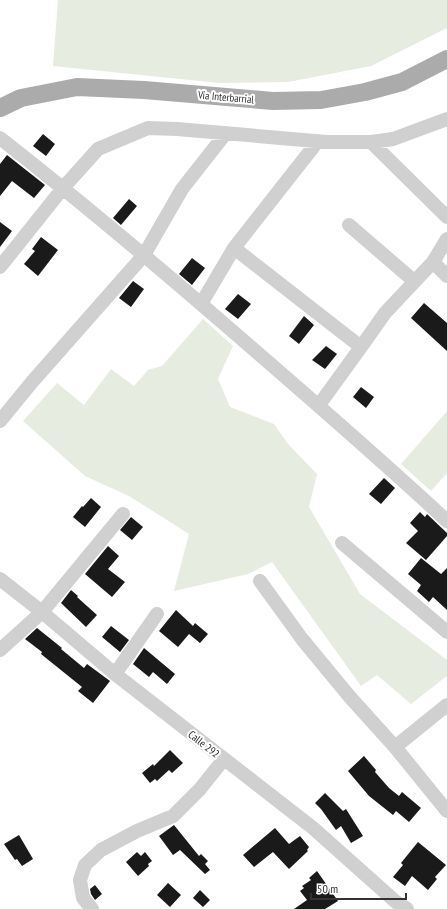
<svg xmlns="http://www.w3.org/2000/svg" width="447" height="909" viewBox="0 0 447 909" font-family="'PT Sans Narrow',sans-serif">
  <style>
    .green { fill: #e6ecdf }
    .building { fill: #1a1a1a }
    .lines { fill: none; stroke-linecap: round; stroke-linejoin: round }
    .minor { stroke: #d0d0d0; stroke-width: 14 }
    .major { stroke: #ababab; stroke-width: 18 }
    .labels { text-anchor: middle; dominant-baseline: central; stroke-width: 4; stroke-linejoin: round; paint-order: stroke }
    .street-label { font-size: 11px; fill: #333; stroke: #fff }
  </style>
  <rect width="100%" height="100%" fill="#fff"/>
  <path class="green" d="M58 0H447V28L371 66 288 82 219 83 53 66Z
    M203 319 233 346 218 379 230 407 274 424 288 444 317 474 309 507 360 594 447 660V676L411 704 377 675 361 686 272 562 248 574 174 591 189 534 129 496 85 476 23 421 57 383 84 405 111 369 134 386 148 370 162 366Z
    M447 411V473L431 491 401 464Z"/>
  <path class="building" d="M43 134 55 144 46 156 33 146Z
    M7 155 45 185 34 198 12 181 0 196V164Z
    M129 199 137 206 121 225 113 218Z
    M0 222 12 231 0 247Z
    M41 237 58 250 38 276 24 264 35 251 32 249Z
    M192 258 205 268 192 285 179 274Z
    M133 281 144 289 131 307 119 298Z
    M238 294 251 304 238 319 225 309Z
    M424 303 447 323V351L411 318Z
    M304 316 314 325 299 344 289 336Z
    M326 346 337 354 325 369 312 360Z
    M361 387 374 397 366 408 353 397Z
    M384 478 395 488 381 504 369 494Z
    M91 498 101 507 85 527 73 517 82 506 83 507Z
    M420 512 425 517 427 514 447 533V536L426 560 406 543 418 531 410 523Z
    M131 517 143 527 132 540 120 530Z
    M108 546 119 556 108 569 125 582 112 597 85 574Z
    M421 558 441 574 447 568V610L433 597 429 602 417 591 421 585 408 574Z
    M71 590 78 596 77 597 97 615 86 627 61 603Z
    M176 610 193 626 195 623 208 634 200 643 189 634 178 647 159 631Z
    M111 626 129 640 120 652 102 637Z
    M37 628 62 648 61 649 84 668 87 664 110 681 93 703 78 691 82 687 41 654 42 652 25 639Z
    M144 648 175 674 167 684 153 672 149 677 133 664Z
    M170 750 183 763 172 773 169 770 157 781 155 779 150 783 142 773 153 764 154 766Z
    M364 756 376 770 375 772 389 788 399 796 402 792 421 808 409 822 396 811 393 815 369 796 348 771Z
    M325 793 343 811 346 809 363 836 351 843 341 826 336 830 321 809 315 803Z
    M174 825 199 856 201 854 208 861 205 864 210 870 205 874 180 850 173 855 159 836Z
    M275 828 289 844 300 836 309 847 307 850 308 851 289 869 273 852 254 867 243 855Z
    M19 835 33 859 22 866 17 859 15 860 4 844Z
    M418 842 446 865 435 877 437 879 428 890 412 876 405 886 393 877 403 865 401 863Z
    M137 852 141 856 145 852 152 861 148 864 149 866 138 876 126 862Z
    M317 871 338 901 325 909H294L307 900 300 891 304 888 302 886 311 880 309 878Z
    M168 883 181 895 170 907 157 895Z
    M95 885 102 894 95 900 91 894 90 889Z
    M200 890 210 900 203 907 193 898Z"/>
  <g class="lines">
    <path class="minor" d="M0 138C79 200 155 264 230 329 303 392 376 455 447 521
      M371 142 447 217
      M349 225 414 281
      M234 248 361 347 319 405
      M433 262 447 276
      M0 267 63 188 98 149 148 128 177 129 327 142H371L393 139 447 119
      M201 304 234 248 318 141
      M361 347 385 313 433 262 447 239
      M0 421 32 382 144 255 182 189 226 133
      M342 543 447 632
      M0 579 42 612 115 674 313 828 396 902 407 909
      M260 581 302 639 349 696 395 747 447 811
      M0 650 42 612 123 514
      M115 674 157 614
      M395 747 447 705
      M92 909 83 898 80 880 85 865 101 850 137 831 173 816 200 789 224 759"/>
    <path class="major" d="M0 108 21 98 77 87 144 90 273 101 321 100 365 92 402 82 447 59"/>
  </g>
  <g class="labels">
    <g class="street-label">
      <text transform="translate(226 97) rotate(5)">Vía Interbarrial</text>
      <text transform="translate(204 744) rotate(38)">Calle 292</text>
    </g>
  </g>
  <path d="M311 893v6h95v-6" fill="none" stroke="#333333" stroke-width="2"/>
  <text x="317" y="893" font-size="12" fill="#333333" stroke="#ffffff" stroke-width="3" paint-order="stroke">50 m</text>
</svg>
